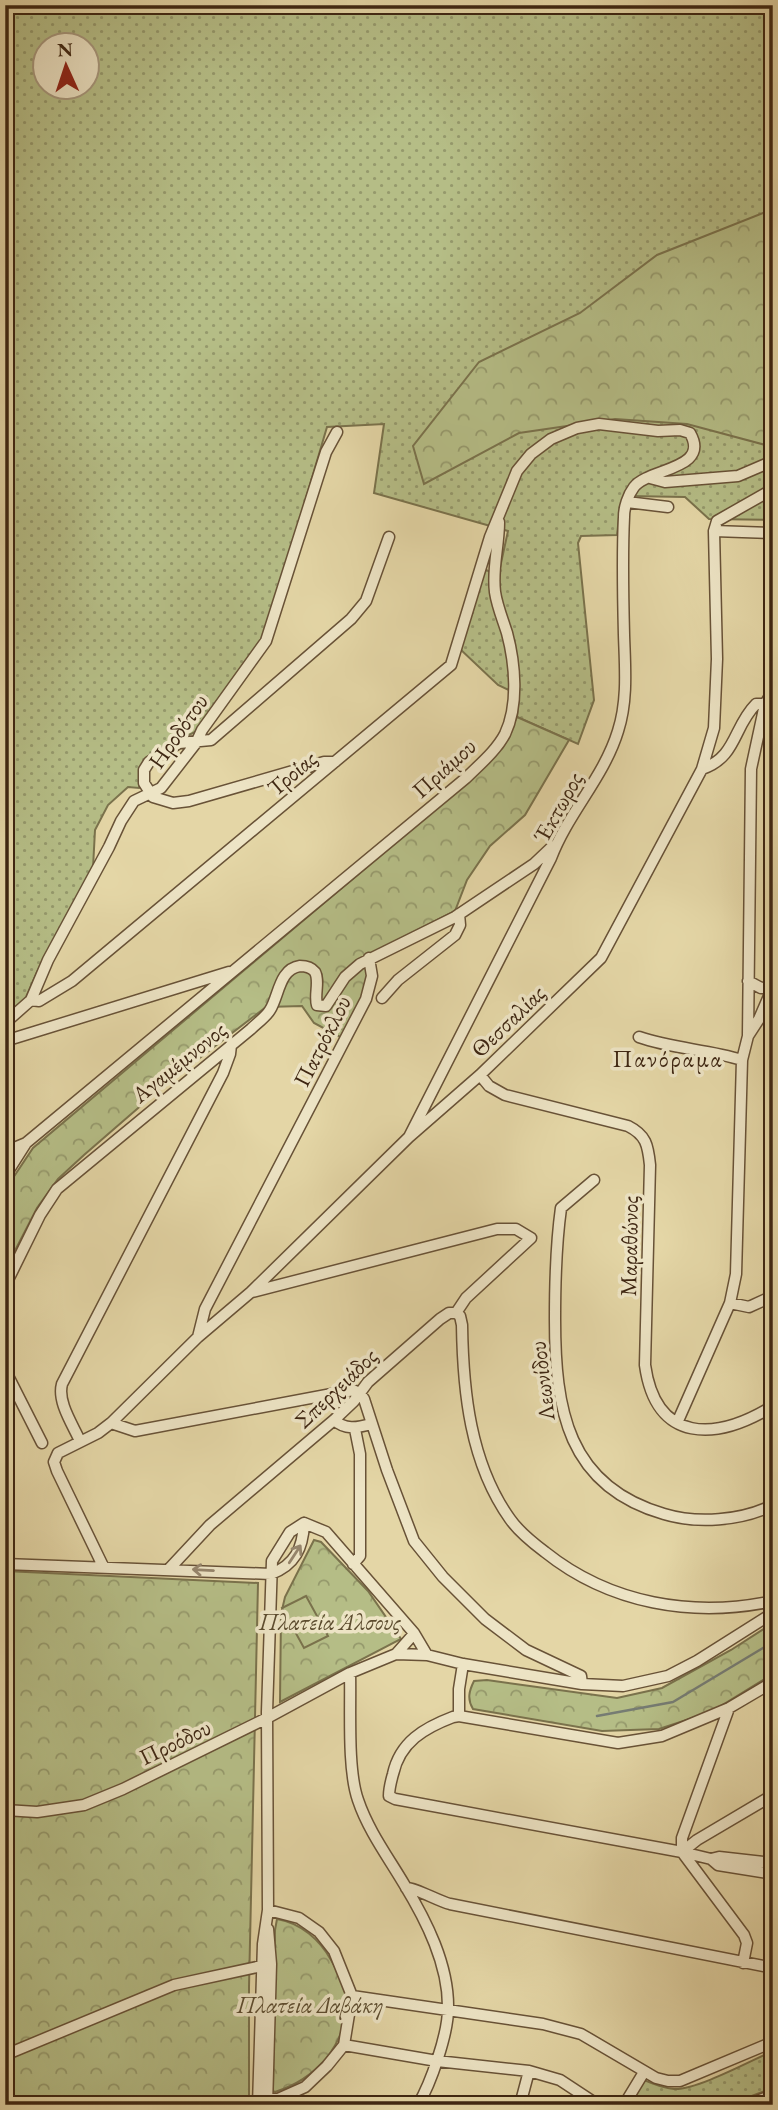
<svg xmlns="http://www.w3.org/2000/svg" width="778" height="2110" viewBox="0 0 778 2110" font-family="'EB Garamond',serif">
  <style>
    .grass { fill: url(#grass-dots); stroke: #7a724c; stroke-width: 2; fill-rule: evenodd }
    .forest { fill: url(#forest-crowns); stroke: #7a724c; stroke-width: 2 }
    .garden { fill: #b5bd86; stroke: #7a724c; stroke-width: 2 }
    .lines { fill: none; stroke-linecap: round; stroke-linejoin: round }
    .stream { stroke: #767c73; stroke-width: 2.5 }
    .minor-casing { stroke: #685237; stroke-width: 13 }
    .minor { stroke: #ede4c5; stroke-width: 10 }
    .oneway { stroke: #96856c }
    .labels { text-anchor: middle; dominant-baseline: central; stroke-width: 7; stroke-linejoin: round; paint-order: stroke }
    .street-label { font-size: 23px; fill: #3e2612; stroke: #ede4c5 }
    .park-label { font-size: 23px; font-style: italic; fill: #5c4c2f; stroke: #ede4c5 }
    .neighbourhood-label { font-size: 24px; letter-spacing: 2px; fill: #3e2612; stroke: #ede4c5 }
  </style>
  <defs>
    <pattern id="grass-dots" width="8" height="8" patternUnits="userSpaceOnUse" patternTransform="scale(1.75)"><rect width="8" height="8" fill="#b5bd86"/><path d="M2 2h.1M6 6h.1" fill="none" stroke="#95996c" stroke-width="1.8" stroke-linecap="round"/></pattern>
    <pattern id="forest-crowns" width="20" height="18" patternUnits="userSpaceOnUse" patternTransform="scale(1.75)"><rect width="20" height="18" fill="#b5bd86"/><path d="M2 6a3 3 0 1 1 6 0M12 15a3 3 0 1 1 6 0" fill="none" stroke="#95996c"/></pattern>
  </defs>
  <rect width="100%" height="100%" fill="#e4d6a6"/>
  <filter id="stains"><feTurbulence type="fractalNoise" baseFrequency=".00286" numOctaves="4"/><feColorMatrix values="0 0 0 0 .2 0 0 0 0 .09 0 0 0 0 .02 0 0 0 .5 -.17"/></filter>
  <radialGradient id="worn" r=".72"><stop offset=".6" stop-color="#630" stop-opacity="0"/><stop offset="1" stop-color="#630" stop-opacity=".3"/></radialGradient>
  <path class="grass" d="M5 5H773V520L709 519 685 497 629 496 620 508 617 535 581 536 578 543 594 700 578 744 517 717 519 695 498 685 460 649 485 569 498 577 508 531 374 493 384 424 327 427 263 644 195 732 152 753 145 760 139 788 128 787 108 805 95 830 93 868 37 972 24 1002 5 1016ZM46 46H88V88H46Z
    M773 2051V2088L728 2105H624L637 2077C649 2082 660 2088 674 2089 697 2090 750 2061 773 2051Z"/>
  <path class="forest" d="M773 209V447L687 424 615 419 519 433 424 484 413 446 479 362 580 313 657 255Z
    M517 717 569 740 525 815 490 846 467 880 455 911 363 958C376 984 354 1015 344 1039L314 1023 302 1006 266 1007 167 1083 84 1155 58 1179 37 1208 5 1270V1190L33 1148 476 775 504 742Z
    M314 1540 321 1542 368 1591 401 1639 280 1702 281 1614 285 1597Z
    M5 1571 258 1583 249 1987V2105H11L10 2009 5 1994Z
    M773 1623V1674L711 1712 659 1729 602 1731 473 1709C467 1699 469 1691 474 1681L487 1680 617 1698 662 1688 731 1650Z
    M277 1919C301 1923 320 1940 331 1960 338 1972 347 1987 347 2001 346 2046 316 2079 275 2092L273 2091 275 1930Z"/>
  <path class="garden" d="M306 1596 328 1636 304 1648 282 1608Z"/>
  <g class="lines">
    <path class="stream" d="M597 1716 673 1702 773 1642"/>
    <g class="minor-casing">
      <path id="minor" d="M650 478 665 482 738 476 773 461
        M627 502 668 507
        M714 531 773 533
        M335 762H324L189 801 173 803 153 797 144 783V770L149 762 179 743 211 740 351 619 366 601 389 537
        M702 769C737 757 733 727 756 704H765
        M748 981 761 988 773 987
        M382 998 398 980 455 935 460 925 459 914
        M31 1000 39 1001 72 981 451 665 490 537 517 471 531 454 551 439 577 428 599 424 658 431 680 430 690 433C711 470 648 468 634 487 628 495 624 507 624 517 622 557 623 596 624 635 625 667 628 700 618 731 604 777 568 813 551 858L409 1137
        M5 1023 31 1000 48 960 109 847 121 821 134 801 161 788 196 743 202 730 266 641 326 452 337 432
        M748 1036 759 1019 773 987
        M639 1037C673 1049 707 1049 742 1060
        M5 1041 229 972
        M480 1075 489 1086 505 1095 628 1126C646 1135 648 1145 650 1165L645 1365C656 1444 716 1441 773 1406
        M5 1155 14 1148 26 1143
        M5 1176 26 1143 466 778C480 764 496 751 505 734 519 705 515 663 507 633 503 620 497 606 495 592 492 568 499 546 499 522
        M594 1180 561 1208C556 1244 555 1282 555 1319 555 1409 567 1486 664 1514 697 1524 741 1521 773 1505
        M5 1286 40 1215 57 1189 251 1029C257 1023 266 1017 270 1010 279 996 279 969 300 966 306 966 311 967 315 972 320 981 314 995 317 1005L326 1006 345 977 360 964 455 917 534 864 553 846
        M730 1303 749 1307 773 1296
        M456 1313 460 1316 462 1325C463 1391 470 1463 510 1519 519 1532 533 1543 545 1552 610 1604 693 1618 773 1601
        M198 1337 205 1309 366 999 372 976 369 958
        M5 1370 42 1443
        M334 1420C345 1430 357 1428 371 1424
        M111 1423 198 1337 251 1292 409 1137 480 1075 601 958 702 769 714 728 717 659 714 531 717 521 773 489
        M677 1423 730 1303 736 1274 742 1060 748 1036 751 769 765 704 773 691
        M80 1441C73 1425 57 1402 62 1384L223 1073 230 1054 231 1045
        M304 1523 326 1532 414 1633 427 1655
        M5 1564 271 1574C295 1565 303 1548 304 1523
        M353 1564 360 1556V1454L355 1429
        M103 1566 57 1471 54 1462 58 1453 98 1433 111 1423 135 1431 353 1390 360 1393 364 1399 387 1470 414 1541 443 1577 485 1619 526 1650 581 1676 582 1684
        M169 1569 210 1525 334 1420 354 1401 368 1382 440 1319 449 1313H456L466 1298 531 1238 516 1229H497L252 1292
        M396 1654 412 1636
        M350 1673C351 1707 347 1769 358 1800 368 1830 388 1857 404 1884 426 1920 449 1965 448 2009 448 2034 431 2083 418 2105
        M773 1682 729 1708 662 1736 618 1743 459 1716 453 1717C424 1728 400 1742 393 1774 391 1781 389 1788 389 1796L395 1799 682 1852 711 1859 718 1865 773 1874
        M459 1716V1689L463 1664
        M5 1810 37 1812 84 1805 123 1789 267 1718 350 1673 396 1654 427 1655 463 1664 582 1684 623 1686 668 1676 697 1661 773 1613
        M682 1852V1838L729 1708
        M682 1852 744 1935 747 1943 743 1963
        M682 1852 697 1840 773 1795
        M711 1859 719 1857 773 1863
        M406 1888C414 1887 438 1901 450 1904L773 1968
        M352 1996 543 2024 581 2034 656 2078 668 2081H680L773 2042
        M344 2045 437 2061 529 2071 560 2080 598 2105
        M5 2055 174 1985 271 1964
        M267 2099H278L305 2087 327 2066 344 2045 352 1996 334 1951 319 1932 299 1918 268 1910
        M258 2105 263 1944 268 1910 267 1712 272 1561 290 1532 304 1523
        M267 2105 271 1964 268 1929
        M520 2105 529 2071
        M624 2105 644 2072
        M747 2105 773 2095"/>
    </g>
    <use href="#minor" class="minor"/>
  </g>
  <defs><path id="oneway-shaft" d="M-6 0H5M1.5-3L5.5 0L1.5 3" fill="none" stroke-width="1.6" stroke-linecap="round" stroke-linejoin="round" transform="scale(1.75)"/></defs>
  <g class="oneway">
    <use href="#oneway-shaft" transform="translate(295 1554) rotate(-57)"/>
    <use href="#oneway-shaft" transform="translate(203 1570) rotate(-177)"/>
  </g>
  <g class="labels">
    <g class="street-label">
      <text transform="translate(178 731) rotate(-55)">Ηροδότου</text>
      <text transform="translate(444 768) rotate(-42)">Πριάμου</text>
      <text transform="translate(292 773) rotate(-40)">Τροίας</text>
      <text transform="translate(558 807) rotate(-61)">Έκτωρος</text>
      <text transform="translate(508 1021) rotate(-44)">Θεσσαλίας</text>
      <text transform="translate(322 1041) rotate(-63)">Πατρόκλου</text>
      <text transform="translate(179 1062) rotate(-39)">Αγαμέμνονος</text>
      <text transform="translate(629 1246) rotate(-89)">Μαραθώνος</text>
      <text transform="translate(542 1381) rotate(-97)">Λεωνίδου</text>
      <text transform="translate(336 1388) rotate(-44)">Σπερχειάδος</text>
      <text transform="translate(175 1742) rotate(-26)">Προόδου</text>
    </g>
    <g class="park-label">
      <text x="330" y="1622">Πλατεία Άλσους</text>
      <text x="310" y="2005">Πλατεία Δαβάκη</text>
    </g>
    <g class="neighbourhood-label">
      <text x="668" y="1058">Πανόραμα</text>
    </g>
  </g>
  <rect width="778" height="2110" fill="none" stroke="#e4d6a6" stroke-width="28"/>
  <rect x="7" y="7" width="764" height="2096" fill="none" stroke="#3e2612" stroke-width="3.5"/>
  <rect x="14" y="14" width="750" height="2082" fill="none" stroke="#3e2612" stroke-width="2"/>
  <g transform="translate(66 66) rotate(357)"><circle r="33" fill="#ede4c5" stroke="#a7987d" stroke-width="2"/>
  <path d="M0-5L12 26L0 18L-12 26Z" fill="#8f2418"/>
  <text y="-10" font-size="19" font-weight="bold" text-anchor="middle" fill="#3e2612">N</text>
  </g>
  <rect width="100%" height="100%" filter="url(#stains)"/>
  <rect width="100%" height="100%" fill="url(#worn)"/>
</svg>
